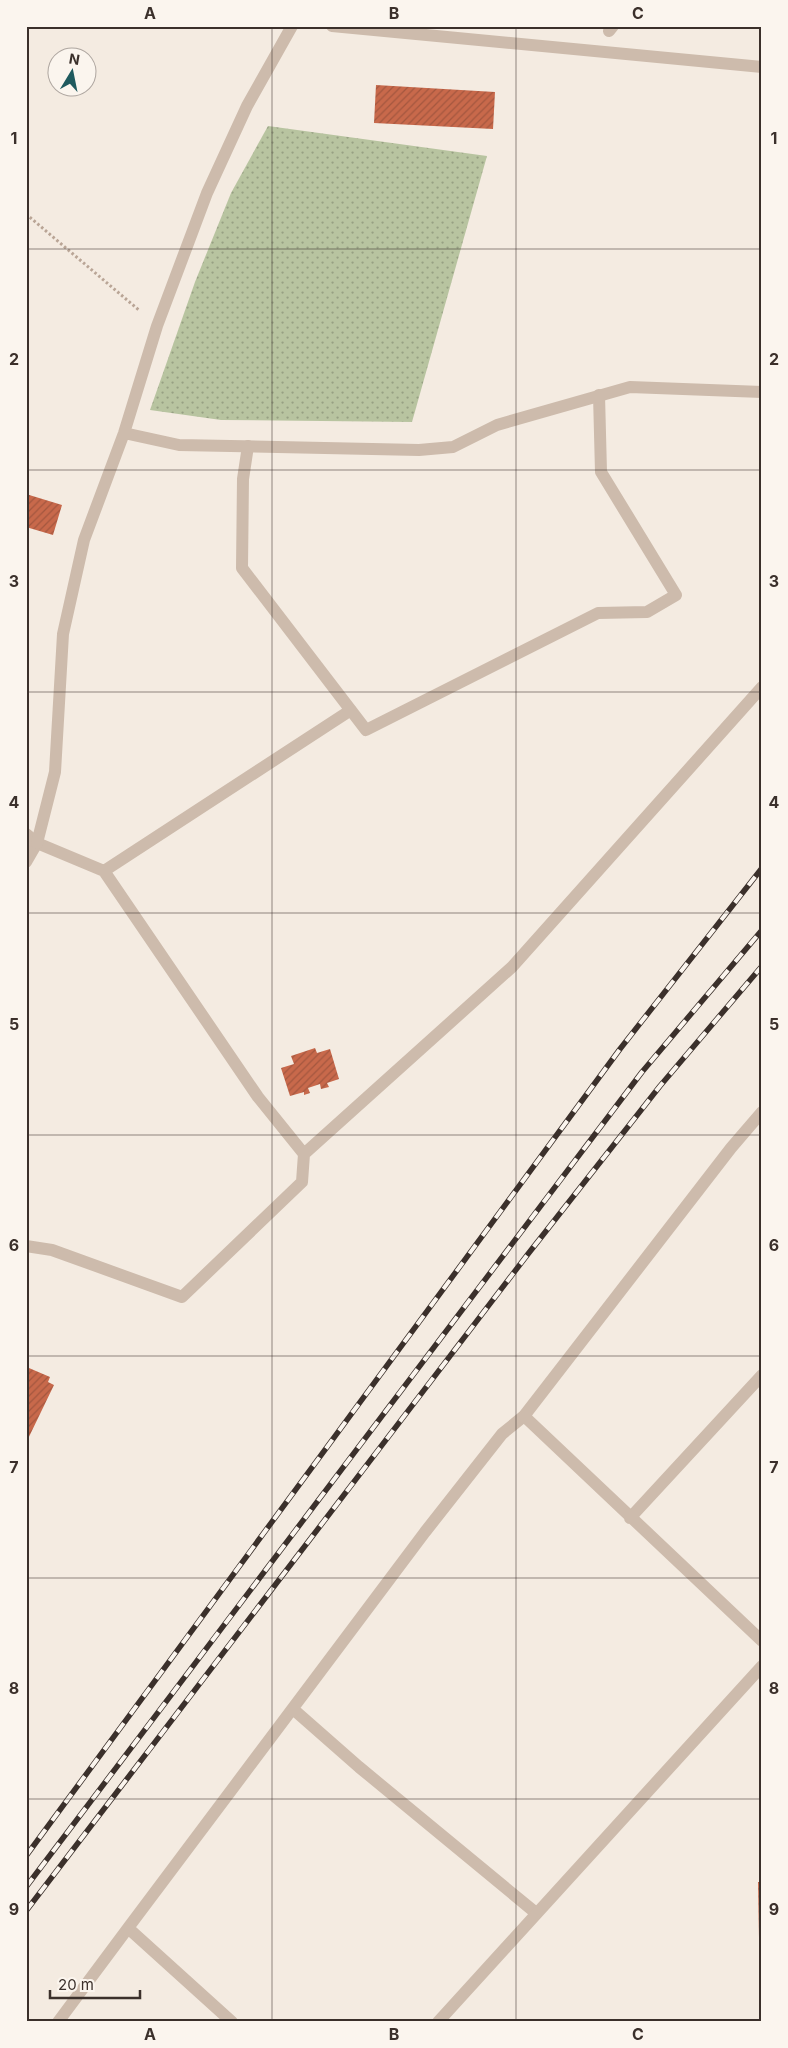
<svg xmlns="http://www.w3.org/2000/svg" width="788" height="2048" viewBox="0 0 788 2048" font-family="Inter,sans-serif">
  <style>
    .grass { fill: url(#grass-dots) }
    .building { fill: url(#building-hatch) }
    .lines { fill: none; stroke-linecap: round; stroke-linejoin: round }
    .path { stroke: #b9a596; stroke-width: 3; stroke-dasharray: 2.5 2.5; stroke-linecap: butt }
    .service { stroke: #cdbbac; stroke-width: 12 }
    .minor { stroke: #cdbbac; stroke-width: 12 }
    .tertiary { stroke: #cdbbac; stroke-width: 12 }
    .rail-casing { stroke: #3b302b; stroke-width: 5.5 }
    .rail { stroke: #fbf5ee; stroke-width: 4; stroke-dasharray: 11; stroke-linecap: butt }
    .grid { fill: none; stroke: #3b302b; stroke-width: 1; stroke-opacity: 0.55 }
    .neatline { fill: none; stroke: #3b302b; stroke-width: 2 }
    .grid-label { font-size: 16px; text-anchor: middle; font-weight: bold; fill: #3b302b }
  </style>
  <defs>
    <pattern id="grass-dots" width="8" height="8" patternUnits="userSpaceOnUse" patternTransform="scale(1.25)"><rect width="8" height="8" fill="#b8c4a0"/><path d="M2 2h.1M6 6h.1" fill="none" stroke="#97a083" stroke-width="1.8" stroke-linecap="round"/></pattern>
    <pattern id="building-hatch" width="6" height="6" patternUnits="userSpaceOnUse" patternTransform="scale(1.25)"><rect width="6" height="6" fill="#c8694b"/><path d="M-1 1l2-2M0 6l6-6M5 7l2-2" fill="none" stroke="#a4573f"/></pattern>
  </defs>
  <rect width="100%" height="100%" fill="#f4ebe1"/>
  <path class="grass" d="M268 126 487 156 412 422 221 420 150 410 195 282 231 193Z"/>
  <path class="building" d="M376 85 495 92 493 129 374 123Z
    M26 494 62 505 53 535 26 527Z
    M315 1048 317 1053 330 1049 339 1079 327 1083 329 1087 321 1089 320 1084 308 1088 310 1093 304 1095V1092L290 1096 281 1068 294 1064 291 1056Z
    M29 1368 50 1377 48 1382 54 1385 26 1443V1373Z
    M758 1882H762V1994H760Z"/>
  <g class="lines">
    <path class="path" d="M26 214 140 311"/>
    <path class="service" d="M248 446 243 479 242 568 366 730 598 613 647 612 676 595 601 472 599 395
      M104 871 351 710
      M304 1154 512 967 762 687
      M26 1246 52 1250 182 1297 302 1182 304 1154 258 1097 104 871 37 843"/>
    <path class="minor" d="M332 26 762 67
      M609 31 613 26
      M26 834 37 843 26 862
      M524 1416 762 1641
      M630 1518 762 1375
      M293 1709 359 1767 536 1913
      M58 2022 128 1928
      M232 2022 128 1928 425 1532 502 1434 524 1416 731 1148 762 1112"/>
    <path class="tertiary" d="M124 433 179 445 419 450 453 447 497 425 630 387 762 392
      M37 843 55 772 63 634 84 540 124 433 157 326 207 193 247 106 292 26
      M438 2022 762 1666"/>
    <g class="rail-casing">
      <path id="rail" d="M26 1856 620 1049 762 868
        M26 1887 642 1072 762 930
        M26 1911 528 1254 660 1086 762 966"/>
    </g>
    <use href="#rail" class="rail"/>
  </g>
  <path class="grid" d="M272 26V2022M516 26V2022M26 249H762M26 470H762M26 692H762M26 913H762M26 1135H762M26 1356H762M26 1578H762M26 1799H762"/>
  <rect width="788" height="2048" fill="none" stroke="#fbf5ee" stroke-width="55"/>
  <g transform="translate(72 72) rotate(10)"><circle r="24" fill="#fbf5ee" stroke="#aea6a0"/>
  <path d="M0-4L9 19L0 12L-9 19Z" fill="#1f5a5e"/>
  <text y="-8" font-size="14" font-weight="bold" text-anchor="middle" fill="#3b302b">N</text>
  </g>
  <path d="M50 1990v8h90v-8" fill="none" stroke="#3b302b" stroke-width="2.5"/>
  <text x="58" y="1990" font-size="15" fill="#3b302b" stroke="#fbf5ee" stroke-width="4" paint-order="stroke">20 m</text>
  <rect x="28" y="28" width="732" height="1992" class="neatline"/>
  <g class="grid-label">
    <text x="150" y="19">A</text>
    <text x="394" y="19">B</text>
    <text x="638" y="19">C</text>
    <text x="14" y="144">1</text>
    <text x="774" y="144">1</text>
    <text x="14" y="365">2</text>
    <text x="774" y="365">2</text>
    <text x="14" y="587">3</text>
    <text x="774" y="587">3</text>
    <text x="14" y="808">4</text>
    <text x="774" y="808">4</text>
    <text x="14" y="1030">5</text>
    <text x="774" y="1030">5</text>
    <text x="14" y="1251">6</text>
    <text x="774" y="1251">6</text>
    <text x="14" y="1473">7</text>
    <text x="774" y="1473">7</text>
    <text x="14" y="1694">8</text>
    <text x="774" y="1694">8</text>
    <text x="14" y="1915">9</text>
    <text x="774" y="1915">9</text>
    <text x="150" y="2040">A</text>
    <text x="394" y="2040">B</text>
    <text x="638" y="2040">C</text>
  </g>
</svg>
